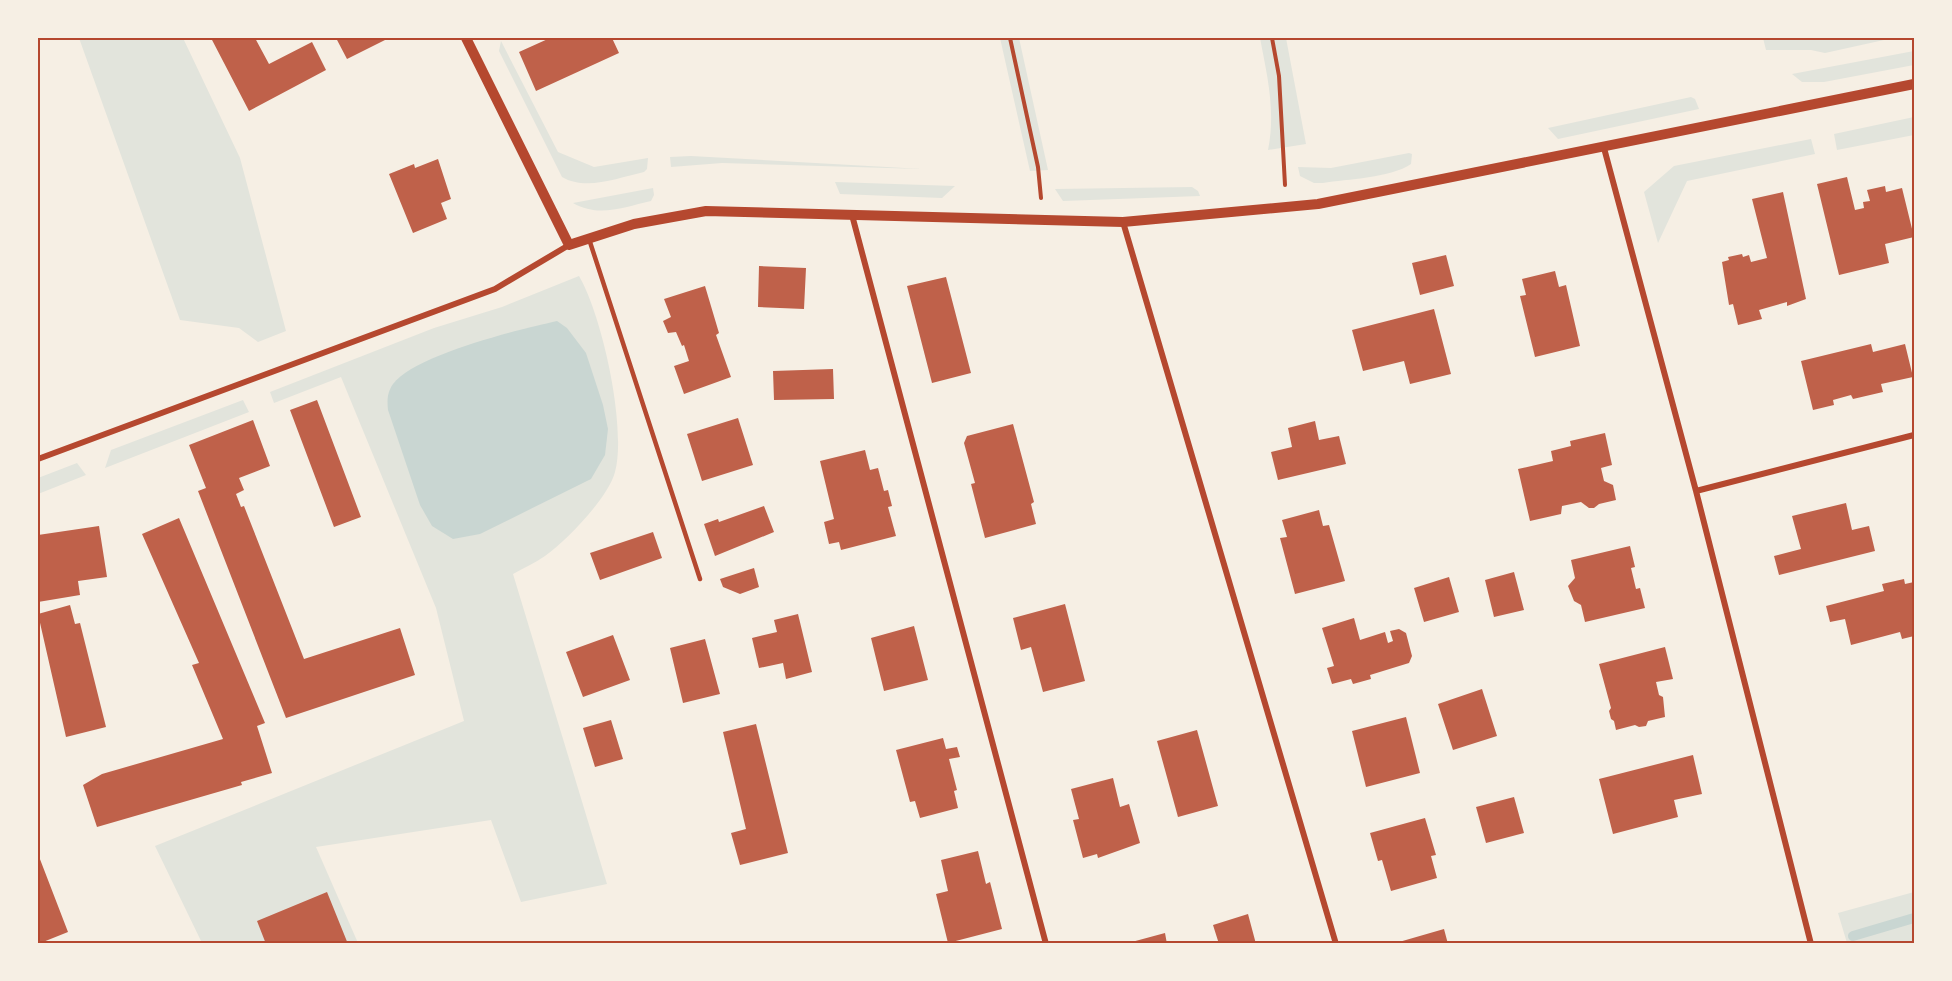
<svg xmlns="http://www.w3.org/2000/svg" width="1952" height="981" viewBox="0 0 1952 981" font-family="'Fira Sans',sans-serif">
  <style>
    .green { fill: #e2e4dc }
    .water { fill: #c9d6d2 }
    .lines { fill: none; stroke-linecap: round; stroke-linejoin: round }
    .stream { stroke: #c9d6d2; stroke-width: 10 }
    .building { fill: #bf614a }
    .path { stroke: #b5482f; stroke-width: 4 }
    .service { stroke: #b5482f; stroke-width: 4.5 }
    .minor { stroke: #b5482f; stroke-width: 6 }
    .tertiary { stroke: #b5482f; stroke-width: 10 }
    .neatline { fill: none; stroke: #b5482f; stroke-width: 2 }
  </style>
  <rect width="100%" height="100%" fill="#f6efe4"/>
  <path class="green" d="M79 38H183L240 158 286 331 258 342 239 328 180 320Z
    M1000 38H1019L1048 170 1030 171Z
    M1260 38H1286L1306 144 1268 150C1276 111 1267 75 1260 38Z
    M1763 38H1893L1825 53 1811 50H1766Z
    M501 41 558 152 594 167 648 158 647 169 644 172C617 178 586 191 562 177L499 51Z
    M1914 51V65L1824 82H1802L1792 74Z
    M1691 97 1695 99 1699 109 1558 139 1548 128Z
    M1914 117V135L1837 150 1834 134Z
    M1811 139 1815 154 1687 181 1658 243 1644 192 1674 166Z
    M1409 153 1412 154 1411 164C1391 178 1347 179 1323 183H1314L1300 176 1298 167 1331 168Z
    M691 156 922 169 722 163 671 167 670 157Z
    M835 182 955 186 942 198 840 194Z
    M1192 187 1198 191 1200 196 1063 201 1055 189Z
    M653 188 654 195 651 201C624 207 599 218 573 203Z
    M579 276C602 315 627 427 615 472 608 498 567 540 545 556 535 563 523 568 513 574L607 884 521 902 491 820 316 847 358 943H202L155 846 464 721 436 608 341 377 274 403 270 392 434 328 502 307Z
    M243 400 249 412 105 468 111 450Z
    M77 463 86 475 38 494V478Z
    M1914 892V942L1847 943 1838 913Z"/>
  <path class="water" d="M557 321 567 328 586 353 603 405 608 429 605 455 591 479 480 534 453 539 432 526 420 505 388 410C387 400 387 393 393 384 414 355 521 329 557 321Z"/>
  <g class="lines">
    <path class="stream" d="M1853 936 1914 918"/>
  </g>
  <path class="building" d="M211 38H255L269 64 312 42 326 70 249 111Z
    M336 38H389L347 59Z
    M550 38H612L619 53 536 91 519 52Z
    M438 159 451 199 441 203 447 219 413 233 389 174 414 164 415 168Z
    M1847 177 1855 210 1864 208 1863 202 1870 201 1867 190 1885 186 1886 192 1902 188 1914 237 1885 244 1889 263 1839 275 1817 184Z
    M1783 192 1806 299 1787 306V302L1759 310 1762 319 1738 325 1733 304 1729 305 1722 262 1729 260 1728 257 1742 254 1743 257 1749 255 1751 262 1767 258 1752 199Z
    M1446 255 1454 286 1420 295 1412 263Z
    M759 266 806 268 804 309 758 307Z
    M1555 271 1559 287 1566 285 1580 346 1535 357 1520 296 1526 295 1522 279Z
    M946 277 971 373 932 383 907 286Z
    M705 286 719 333 716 335 731 377 684 394 674 366 689 361 684 345 682 346 676 332 668 333 663 321 671 317 664 299Z
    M1434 309 1451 374 1410 384 1404 361 1363 371 1352 330Z
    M1871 344 1873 352 1905 344 1913 377 1881 384 1883 392 1853 399 1851 395 1833 400 1834 405 1813 410 1801 361Z
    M833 369 834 399 774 400 773 371Z
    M317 400 361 517 334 527 290 410Z
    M738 418 753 465 702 481 687 434Z
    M253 420 270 466 239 478 244 490 236 494 241 507 244 506 304 659 400 628 415 675 286 718 198 491 206 488 189 445Z
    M1315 421 1319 440 1339 436 1346 464 1278 480 1271 452 1292 447 1288 428Z
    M1013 424 1034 502 1031 504 1036 524 985 538 971 484 975 483 964 443 967 436Z
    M1605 433 1612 465 1601 468 1604 481 1613 485 1616 500 1599 504 1594 508H1589L1581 502 1562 506 1561 514 1530 521 1518 469 1553 461 1551 451 1571 446 1570 441Z
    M865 450 870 470 878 468 884 491 888 490 892 506 888 507 896 536 841 550 839 542 829 544 824 522 834 519 820 461Z
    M1846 503 1852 530 1869 526 1875 551 1779 575 1774 556 1801 549 1792 516Z
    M764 506 774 532 715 556 704 524 718 519 719 522Z
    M1319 510 1323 526 1329 525 1345 581 1295 594 1280 538 1287 537 1282 520Z
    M179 518 265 723 257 726 272 773 241 782 242 785 97 827 83 785 102 774 223 739 192 665 199 663 142 534Z
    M99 526 107 577 78 581 80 595 38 602V535Z
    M653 532 662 558 600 580 590 553Z
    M1630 546 1635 567 1631 568 1636 589 1640 588 1645 608 1585 622 1581 605 1574 601 1568 586 1575 578 1571 560Z
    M754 568 759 587 740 594 723 587 720 579Z
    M1514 572 1524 610 1494 617 1485 580Z
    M1449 577 1459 612 1424 622 1414 588Z
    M1904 579 1905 584 1914 582V636L1902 639 1900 632 1851 645 1845 619 1830 622 1826 606 1884 591 1882 584Z
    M1065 604 1085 681 1043 692 1031 647 1021 650 1013 618Z
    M70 605 75 624 80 623 106 727 66 737 38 614Z
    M798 614 812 672 786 679 783 663 759 668 752 638 777 632 774 620Z
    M1354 618 1360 640 1385 632 1388 643 1393 641 1390 631 1399 629 1406 633 1412 656 1409 663 1370 675 1371 679 1353 684 1351 679 1332 684 1327 668 1334 666 1322 628Z
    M914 626 928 680 884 691 871 638Z
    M613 635 630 680 583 697 566 652Z
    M705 639 720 694 683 703 670 648Z
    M1665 647 1673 679 1656 682 1659 695 1663 697 1665 717 1648 721 1646 726 1639 727 1635 725 1616 730 1614 721 1611 719 1609 711 1611 708 1599 664Z
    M1482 689 1497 736 1453 750 1438 704Z
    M1406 717 1420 773 1366 787 1352 731Z
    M611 720 623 759 595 767 583 728Z
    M756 724 788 853 740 865 731 833 746 829 723 732Z
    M1197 730 1218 806 1178 817 1157 741Z
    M943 738 946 749 957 747 960 757 949 759 957 790 954 791 958 808 920 818 915 801 910 802 896 750Z
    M1693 755 1702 794 1674 800 1678 817 1613 834 1599 779Z
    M1113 778 1120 807 1129 804 1140 843 1098 858 1097 854 1083 858 1073 820 1079 819 1071 789Z
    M1514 797 1524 833 1486 843 1476 807Z
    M1425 818 1436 855 1431 856 1437 878 1391 891 1382 860 1378 861 1370 833Z
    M978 851 986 884 990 882 1002 929 948 943 936 894 948 891 941 860Z
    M38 854 68 932 38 944Z
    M327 892 348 944H266L257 921Z
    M1248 914 1256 944H1219L1213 925Z
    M1444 929 1448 944H1400L1399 942Z
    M1165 933 1167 944H1128V943Z"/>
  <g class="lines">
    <path class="path" d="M1010 38 1038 167 1041 198
      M1272 38 1279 76 1285 185"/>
    <path class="service" d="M589 239 700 579"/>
    <path class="minor" d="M1604 148 1696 491 1811 944
      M852 215 1046 944
      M1123 222 1336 944
      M38 459 495 289 569 245
      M1696 491 1914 435"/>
    <path class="tertiary" d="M466 38 569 245 634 224 706 211 1123 222 1318 204 1914 84"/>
  </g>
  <rect width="1952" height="981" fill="none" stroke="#f6efe4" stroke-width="78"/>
  <rect x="39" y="39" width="1874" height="903" class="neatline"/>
</svg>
